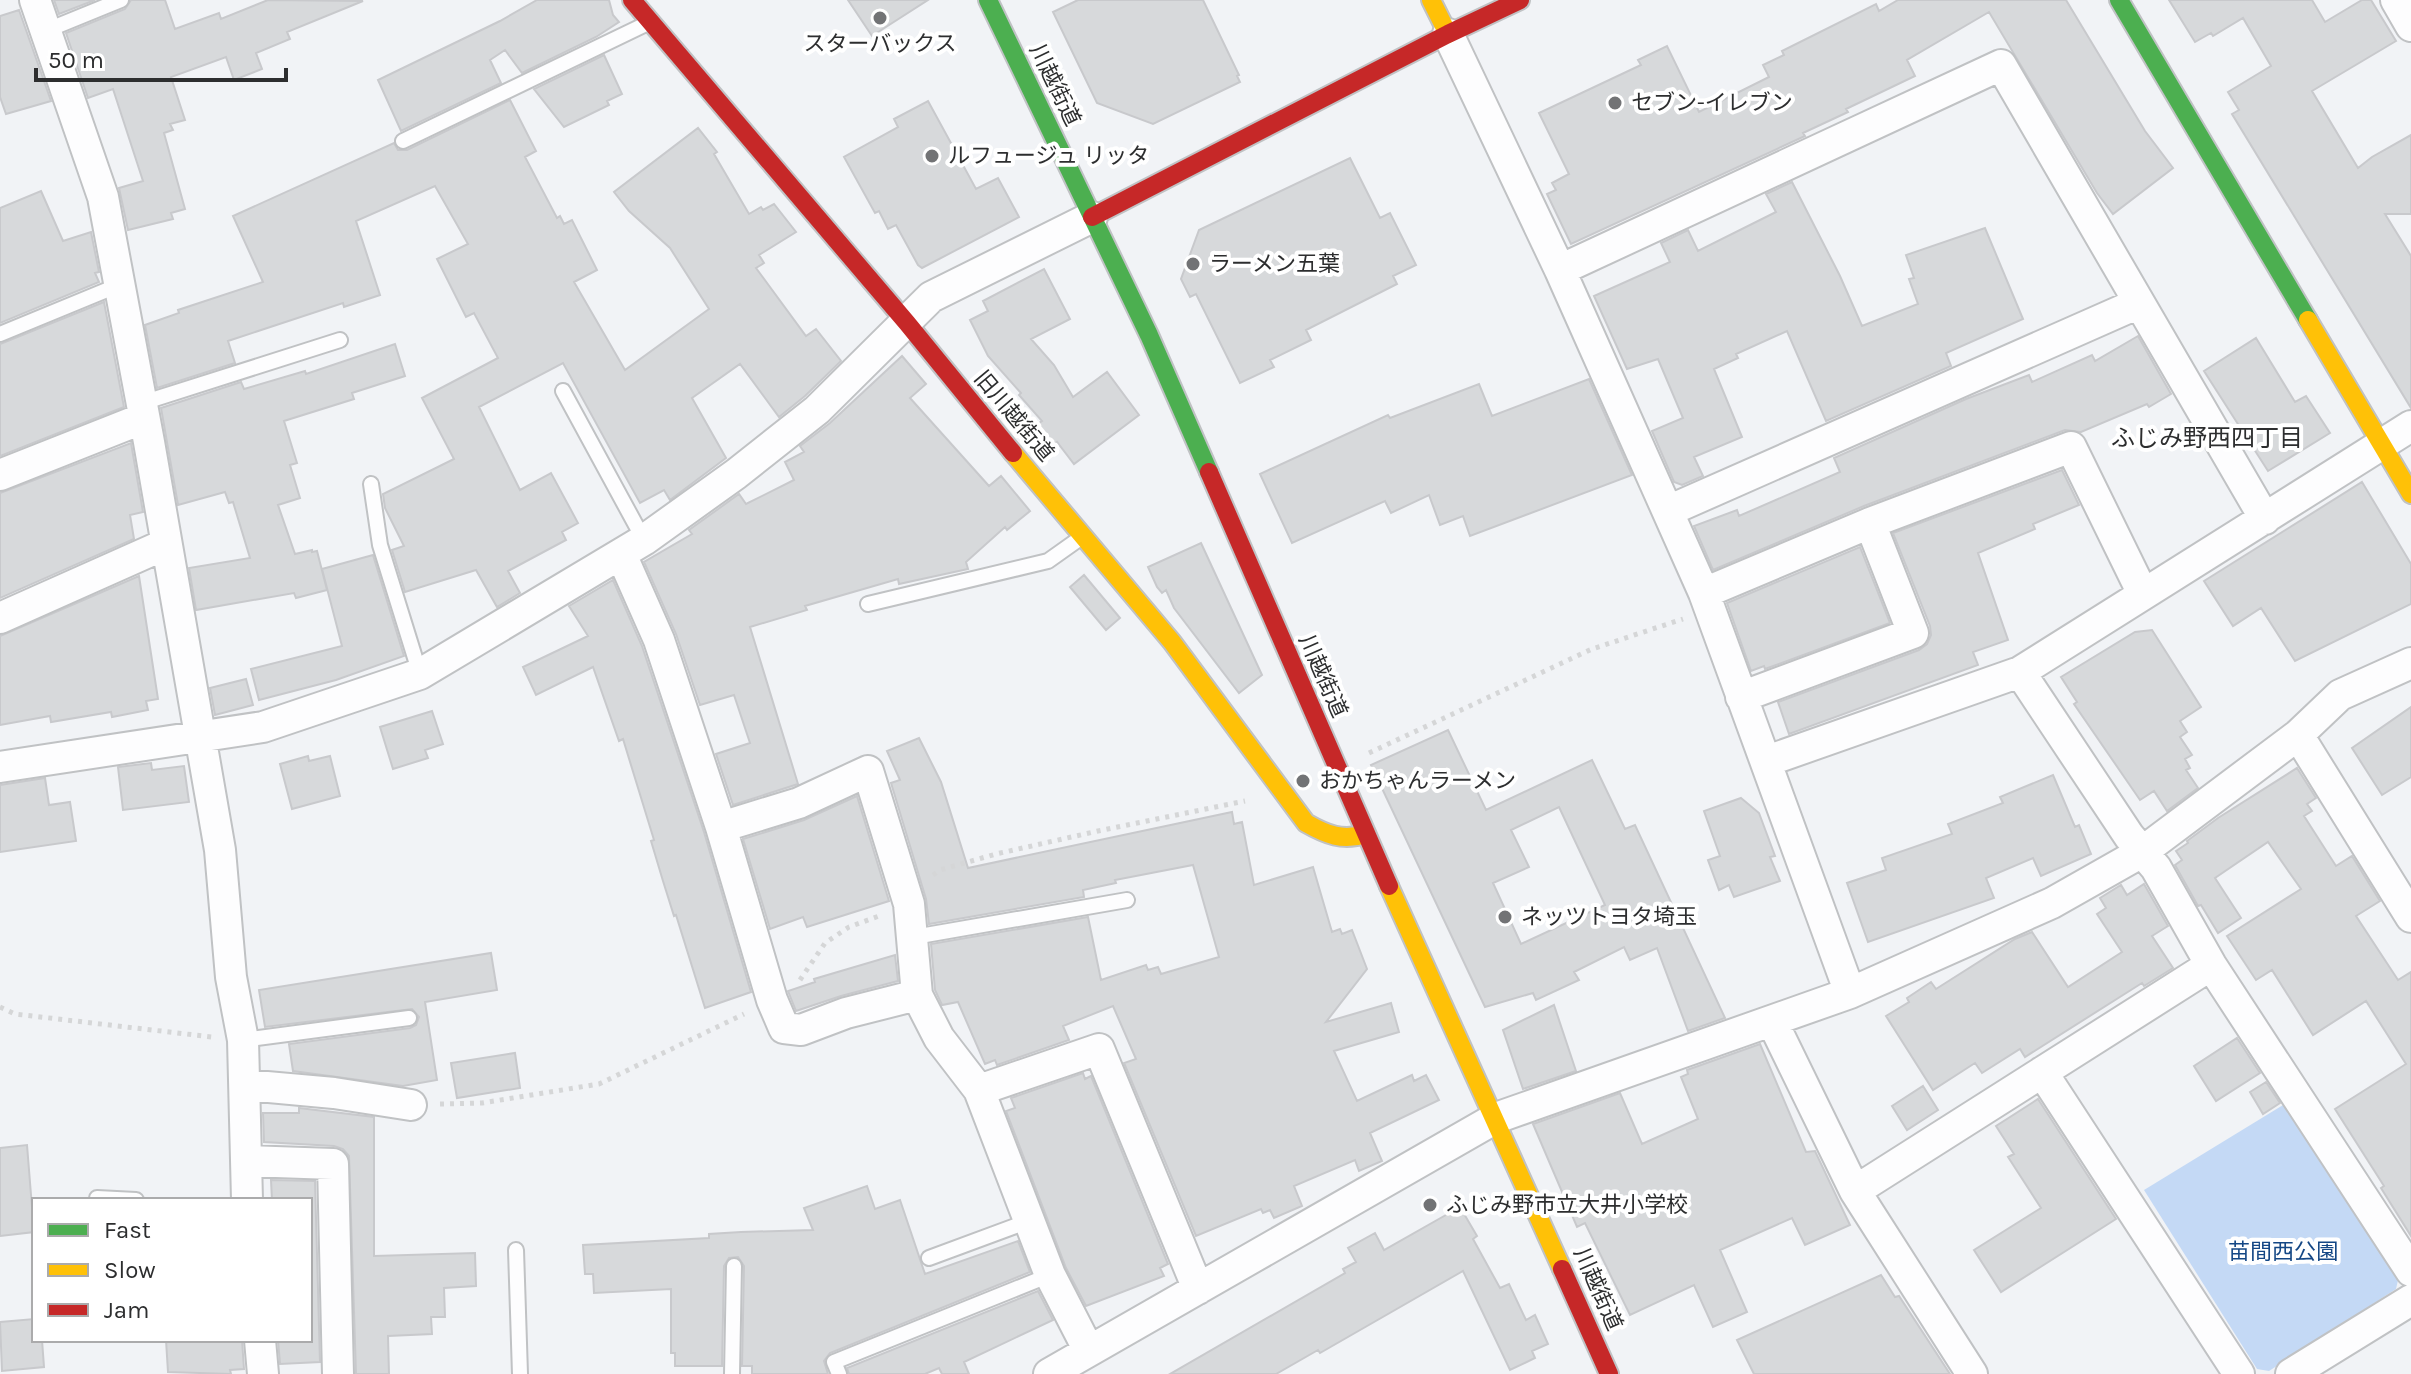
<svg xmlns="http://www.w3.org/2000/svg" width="2411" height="1374" viewBox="0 0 2411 1374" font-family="Karla,'Noto Sans JP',sans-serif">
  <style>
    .park { fill: #c4d9f5 }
    .building { fill: #d7d9db; stroke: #c8c9cc; stroke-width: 2; fill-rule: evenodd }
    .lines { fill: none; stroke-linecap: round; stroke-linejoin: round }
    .lane-casing { stroke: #c0c2c4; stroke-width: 18 }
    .street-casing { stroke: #c0c2c4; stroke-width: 34 }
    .fast-casing { stroke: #c0c2c4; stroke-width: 22 }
    .slow-casing { stroke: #c0c2c4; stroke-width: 22 }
    .jam-casing { stroke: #c0c2c4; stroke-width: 22 }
    .path { stroke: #d5d6d7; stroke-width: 5; stroke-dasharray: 4 6; stroke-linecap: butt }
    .lane { stroke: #fdfdfe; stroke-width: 14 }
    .street { stroke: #fdfdfe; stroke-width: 30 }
    .fast { stroke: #4caf50; stroke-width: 18 }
    .slow { stroke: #ffc107; stroke-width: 18 }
    .jam { stroke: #c62828; stroke-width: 18 }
    .poi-dot { fill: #727375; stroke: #fff; stroke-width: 3 }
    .labels { text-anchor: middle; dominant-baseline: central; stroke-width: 8; stroke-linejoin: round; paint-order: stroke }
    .poi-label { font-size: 22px; fill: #2d2e2f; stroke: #fff; text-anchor: start }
    .street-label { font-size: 22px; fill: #2d2e2f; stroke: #fff }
    .park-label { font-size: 22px; fill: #144785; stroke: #fff }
    .neighbourhood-label { font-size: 24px; fill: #2d2e2f; stroke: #fff }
  </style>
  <rect width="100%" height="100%" fill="#f1f3f6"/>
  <path class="park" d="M2288 1102 2399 1276 2396 1289 2269 1371 2257 1369 2144 1190Z"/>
  <path class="building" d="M54 0H95L59 14Z
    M131 0H165L175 29 219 13 221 19 268 0 363 1 287 32 290 39 256 53 262 69 234 80 226 57 171 77 185 120 170 124 173 130 164 133 185 209 171 213 173 219 128 230 119 188 143 181 113 89 88 98 66 33 125 9Z
    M537 0H609L613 15 619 22 596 37 522 73 505 50 490 60 501 83 401 131 378 80 500 21Z
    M848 0H928L872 36Z
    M1078 0H1203L1239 75 1237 76 1240 82 1153 124 1097 103 1053 12Z
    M1898 0H2066L2145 131 2173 168 2113 214 2097 193 1989 12 1907 60 1915 76 1846 109 1848 112 1803 133 1805 136 1571 244 1547 194 1556 190 1552 183 1569 174 1539 113 1641 65 1638 60 1667 46 1699 112 1769 77 1763 65 1784 55 1782 51 1876 4 1879 11Z
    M2169 0H2312L2325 22 2362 0H2371L2396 41 2312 91 2358 168 2372 157 2411 135V214H2385L2411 256V408L2232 114 2239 110 2228 92 2271 66 2243 18 2213 36 2211 33 2195 42Z
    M19 10 51 101 6 114 0 97V16Z
    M604 55 622 94 607 101 609 105 564 127 534 89Z
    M510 100 536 151 525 157 557 218 560 216 564 224 572 220 597 270 574 282 625 370 709 309 670 248 629 211 614 192 698 128 717 152 714 154 749 214 761 207 763 210 774 204 796 232 759 255 764 263 756 268 806 336 816 329 841 361 805 396 779 417 740 364 692 398 726 458 670 500 664 490 640 503 563 363 479 407 520 490 551 473 578 523 562 532 566 540 508 571 520 593 497 607 476 570 405 592 392 550 404 546 385 508 383 494 454 459 422 398 498 358 474 313 466 317 437 259 468 244 435 186 356 221 380 295 344 307 343 303 228 341 235 363 157 388 145 325 179 313 178 310 263 282 233 216 394 143 398 150H407Z
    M928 101 976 189 998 178 1019 217 922 268 918 265 896 225 888 229 879 211 875 213 844 157 898 127 894 119Z
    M1350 158 1380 218 1390 213 1416 265 1393 276 1397 284 1306 330 1311 340 1270 360 1274 367 1240 383 1196 294 1190 297 1181 279 1199 230Z
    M1792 182 1840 276 1862 326 1918 304 1909 279 1914 278 1906 255 1985 228 2023 319 1946 353 1951 366 1826 421 1787 331 1736 354 1738 358 1714 369 1742 437 1694 457 1703 476 1682 485 1674 482 1652 431 1683 418 1658 359 1627 369 1594 296 1670 262 1661 243 1688 230 1698 251 1776 212 1766 194Z
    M41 191 63 241 91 232 99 272 95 273 99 282 0 323V208Z
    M1044 269 1070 319 1031 339 1054 365 1073 397 1107 372 1139 415 1074 464 1057 442 1046 451 1030 429 1042 421 1019 395 1021 393 988 356 970 320 988 311 983 301Z
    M104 302 124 407 0 456V344Z
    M2138 336 2171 394 2149 407 2147 404 2081 432 2065 430 1864 506 1713 570 1694 526 1737 510 1739 516 1840 472 1834 458 1966 399 2029 375 2032 382 2092 355 2095 361Z
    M2256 338 2295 402 2306 396 2330 433 2268 471 2204 371Z
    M395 344 405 376 352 393 354 399 284 421 297 463 290 465 300 498 278 505 295 554 312 550V552L317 551 327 590 296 598 294 593 196 610 189 568 250 558 233 502 229 503 225 492 178 505 161 408 241 382 244 389 305 371 306 374Z
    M902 356 926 384 910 398 989 486 1001 476 1030 511 1007 530 1005 527 966 562 968 569 899 584 898 579 805 606 807 610 750 627 798 784 733 805 716 754 750 743 734 695 700 705 676 634 644 562 692 534 689 530 739 494 746 504 794 480 785 462 804 452 800 446 830 423Z
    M1589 379 1632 475 1470 536 1463 516 1440 525 1429 495 1391 513 1385 501 1292 543 1260 474 1388 415 1390 418 1479 384 1492 416Z
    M131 443 143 512 130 515 134 539 0 598V493Z
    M2062 470 2079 505 2033 524 2035 529 1978 553 2008 640 1973 652 1978 665 1789 734 1778 702 1919 650 1927 644 1931 635 1930 626 1893 533Z
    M2362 482 2411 564V604L2295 661 2261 608 2233 626 2204 581Z
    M1201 543 1262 675 1239 693 1174 608 1166 590 1162 593 1157 587 1148 567Z
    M1860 547 1890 623 1765 669 1764 666 1751 671 1727 603Z
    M373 555 404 656 336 680 259 700 251 669 342 646 322 569Z
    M1084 575 1120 618 1106 630 1070 587Z
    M139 576 158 699 146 701 148 710 112 717 111 712 51 722 50 716 0 725V636Z
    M613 580 642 646 704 832 751 992 705 1008 676 915 674 916 663 881 651 841 654 840 623 739 619 741 593 667 536 695 523 667 588 636 569 606Z
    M2152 630 2201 707 2180 721 2187 732 2180 737 2192 755 2185 759 2190 768 2186 770 2198 788 2167 811 2154 791 2140 800 2074 704 2077 702 2061 677 2135 632Z
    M246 679 253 705 215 715 210 688Z
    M2411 707V777L2382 795 2352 748Z
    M432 711 443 744 425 750 428 758 393 769 380 727Z
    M1448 730 1486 810 1592 760 1625 829 1635 825 1725 1018 1688 1031 1657 948 1630 960 1624 947 1574 972 1579 980 1536 1000 1533 993 1485 1007 1371 765ZM1559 807 1605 905 1521 944 1493 883 1529 867 1511 830Z
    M919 738 941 782 968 868 1232 812 1234 824 1242 822 1254 885 1313 867 1332 932 1340 929 1342 934 1352 930 1367 969 1326 1022 1391 1003 1399 1032 1334 1051 1357 1101 1412 1075 1414 1081 1426 1075 1439 1100 1370 1133 1382 1161 1359 1171 1355 1160 1294 1186 1302 1206 1274 1218 1270 1210 1263 1213 1261 1209 1196 1236 1124 1063 1136 1059 1113 1006 1063 1026 1069 1040 997 1065 995 1060 985 1064 958 1002 942 1005 935 990 931 944 1088 917 1101 980 1146 965 1148 970 1158 967 1161 974 1219 957 1193 865 1115 880 1116 883 1083 890 1084 897 929 924 926 899 891 783 900 780 887 751Z
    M308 756 309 761 330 756 340 796 292 809 280 764Z
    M151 763 152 770 184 766 189 802 123 810 118 767Z
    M2297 768 2316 798 2307 804 2312 811 2304 816 2336 866 2352 856 2380 901 2356 916 2398 980 2411 972V1236L2381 1188 2384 1186 2335 1109 2406 1064 2366 1001 2313 1035 2272 970 2256 980 2227 936 2301 889 2268 842 2215 878 2241 918 2218 933 2201 905 2198 906 2175 865 2182 860 2176 851 2188 843 2187 841 2218 818Z
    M2053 775 2075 827 2079 825 2091 854 2041 876 2033 858 1986 878 1994 898 1868 942 1847 883 1886 870 1882 858 1952 834 1948 824 2003 803 2000 797Z
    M45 778 49 805 70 802 76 841 0 852V785Z
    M857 796 889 901 807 927 803 917 770 929 743 839 804 820Z
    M1741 798 1759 813 1775 856 1770 857 1780 881 1734 897 1729 885 1719 890 1708 860 1720 856 1704 811Z
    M2144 884 2168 926 2152 936 2173 968 2144 986 2142 983 2025 1057 2020 1049 1982 1073 1975 1063 1933 1090 1886 1016 1909 1002 1907 998 1931 982 1936 989 2015 939 2032 932 2068 987 2122 952 2097 914 2106 908 2100 898 2121 885 2127 895Z
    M491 953 497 990 425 1002 437 1080 403 1086 293 1071 289 1044 410 1028 416 1025 419 1017 412 1009 265 1027 259 990Z
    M895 955 898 981 841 996 796 1011 788 991 815 982 814 979Z
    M1554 1005 1576 1071 1523 1089 1503 1030Z
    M2237 1038 2260 1073 2216 1101 2194 1066Z
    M1760 1044 1806 1152 1815 1151 1850 1225 1805 1245 1792 1218 1720 1250 1747 1312 1713 1327 1694 1285 1630 1315 1585 1223 1577 1227 1533 1124 1620 1093 1642 1144 1698 1119 1681 1077 1688 1074 1687 1070Z
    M515 1053 520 1088 457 1098 451 1063Z
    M1083 1073 1085 1079 1091 1076 1168 1264 1160 1268 1164 1276 1086 1306 1066 1268 1006 1111 1015 1108 1011 1098Z
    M2266 1082 2280 1103 2263 1114 2250 1092Z
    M1923 1086 1938 1110 1907 1130 1892 1106Z
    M2038 1099 2116 1219 2001 1292 1974 1250 2041 1208 2008 1157 2014 1154 1996 1126Z
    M299 1108 374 1117V1256L475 1253 476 1286 444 1288 445 1317H431L432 1334 388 1336 389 1374H356L349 1156 343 1149 334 1146 264 1142 263 1113H299Z
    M27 1145 34 1232 0 1236V1148Z
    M271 1180 315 1181 320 1362 280 1364 278 1340H310V1200H272Z
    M867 1186 875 1209 900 1200 925 1274 1018 1241 1030 1272 830 1353 824 1361 828 1374H752V1366H742L744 1266 738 1257 729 1258 724 1266 722 1366H675V1353H671V1289L594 1293 593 1274H585L583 1245 709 1238V1234L741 1232 813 1230 804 1208Z
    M1460 1207 1477 1236 1473 1239 1500 1288 1509 1284 1526 1320 1535 1315 1548 1344 1532 1351 1535 1358 1510 1370 1463 1271 1320 1353 1318 1350 1276 1374H1170L1345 1273 1343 1269 1356 1262 1348 1248 1375 1233 1384 1250Z
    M1881 1275 1895 1297 1899 1296 1950 1374H1754L1737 1340Z
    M1038 1291 1053 1320 964 1362 969 1374H942L939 1368 925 1374H849L847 1368Z
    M34 1319V1340H42L44 1367 2 1371 0 1322Z
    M166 1340H242L244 1369 230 1370 231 1374 168 1372Z"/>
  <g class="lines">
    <g class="lane-casing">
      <path id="lane" d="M45 31 121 0
        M403 141 646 24
        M0 334 119 285
        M563 391 644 540
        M142 403 340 340
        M371 484 380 545 420 674
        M868 604 1048 561 1079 539
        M914 937 1127 900
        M243 1040 409 1018
        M97 1198 136 1200
        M516 1250 520 1374
        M929 1258 1029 1221
        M732 1374 734 1266
        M839 1374 834 1362 1050 1275"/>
    </g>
    <g class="street-casing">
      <path id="street" d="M35 0 103 197 149 442 220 850 231 977 243 1040 247 1200
        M2396 0 2411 26
        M1448 34 1560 270 1704 593 1850 993
        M1560 270 2001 65 2265 519
        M0 475 144 418
        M1668 511 2139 303
        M621 554 659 640 721 827 772 1000 784 1028 801 1030 846 1013 917 995
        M1704 593 1870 523 2071 447 2143 594
        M0 618 166 544
        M2020 672 2129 836 2156 868 2211 965 2411 1271
        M1741 697 1913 633 1870 523
        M2298 735 2411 917
        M1767 761 2020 672 2411 426
        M0 767 263 727 420 674 644 540 736 474 817 410 931 297 1092 217
        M721 827 799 803 868 771 909 904 917 995 939 1038 979 1090 1050 1275 1089 1351
        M1772 1021 1855 1191
        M2042 1072 2239 1374
        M246 1085 334 1093 411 1105
        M979 1090 1099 1049 1198 1289
        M247 1161 333 1164 338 1374
        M260 1340 263 1374
        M1049 1374 1496 1118 1850 993 2052 903 2142 852 2298 735 2340 695 2411 663
        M1972 1374 1855 1191 2211 965
        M2291 1374 2411 1300"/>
    </g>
    <g class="fast-casing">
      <path id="fast" d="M988 0 1149 335 1209 472
        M2119 0 2308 320"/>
    </g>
    <g class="slow-casing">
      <path id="slow" d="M1431 0 1448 34
        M2308 320 2411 494
        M1013 453 1172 642 1306 823C1327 835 1342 841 1366 834
        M1389 886 1562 1269"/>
    </g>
    <g class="jam-casing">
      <path id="jam" d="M632 0 907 323 1013 453
        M1092 217 1448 34 1520 0
        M1209 472 1389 886
        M1562 1269 1609 1374"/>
    </g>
    <path class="path" d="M1369 753 1592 649 1683 619
      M933 875 940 870 996 854 1098 831 1245 801
      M800 980 825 943 849 927 879 916
      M0 1007 15 1014 212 1037
      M440 1104 482 1103 599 1084 744 1014"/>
    <use href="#lane" class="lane"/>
    <use href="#street" class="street"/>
    <use href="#fast" class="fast"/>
    <use href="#slow" class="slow"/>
    <use href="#jam" class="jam"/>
  </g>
  <g class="poi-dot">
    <circle cx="880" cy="18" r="8"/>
    <circle cx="1615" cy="103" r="8"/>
    <circle cx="932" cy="156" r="8"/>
    <circle cx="1193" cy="264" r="8"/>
    <circle cx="1303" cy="781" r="8"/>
    <circle cx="1505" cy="917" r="8"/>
    <circle cx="1430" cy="1205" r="8"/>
  </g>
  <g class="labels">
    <g class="poi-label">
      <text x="880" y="44" text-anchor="middle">スターバックス</text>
      <text x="1631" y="103">セブン-イレブン</text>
      <text x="948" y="156">ルフュージュ リッタ</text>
      <text x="1209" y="264">ラーメン五葉</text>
      <text x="1319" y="781">おかちゃんラーメン</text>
      <text x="1521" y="917">ネッツトヨタ埼玉</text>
      <text x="1446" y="1205">ふじみ野市立大井小学校</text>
    </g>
    <g class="street-label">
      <text transform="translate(1055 85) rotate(64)">川越街道</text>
      <text transform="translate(1014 416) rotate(50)">旧川越街道</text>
      <text transform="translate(1323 676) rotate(66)">川越街道</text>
      <text transform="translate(1598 1289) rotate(66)">川越街道</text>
    </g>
    <g class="park-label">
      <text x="2283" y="1252">苗間西公園</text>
    </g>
    <g class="neighbourhood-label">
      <text x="2207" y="438">ふじみ野西四丁目</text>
    </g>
  </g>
  <rect x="32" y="1198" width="280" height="144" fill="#ffffff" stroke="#ababac" stroke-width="2"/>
  <rect x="48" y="1224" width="40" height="12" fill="#4caf50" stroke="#ababac" stroke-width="2"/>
  <text x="104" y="1238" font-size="24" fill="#2d2e2f">Fast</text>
  <rect x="48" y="1264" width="40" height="12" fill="#ffc107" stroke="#ababac" stroke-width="2"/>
  <text x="104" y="1278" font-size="24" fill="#2d2e2f">Slow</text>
  <rect x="48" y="1304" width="40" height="12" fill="#c62828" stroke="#ababac" stroke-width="2"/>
  <text x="104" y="1318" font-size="24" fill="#2d2e2f">Jam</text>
  <path d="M36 68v12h250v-12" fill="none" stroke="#2d2e2f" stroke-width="4"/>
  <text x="48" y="68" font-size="24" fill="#2d2e2f" stroke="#ffffff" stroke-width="6" paint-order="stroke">50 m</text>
</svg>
